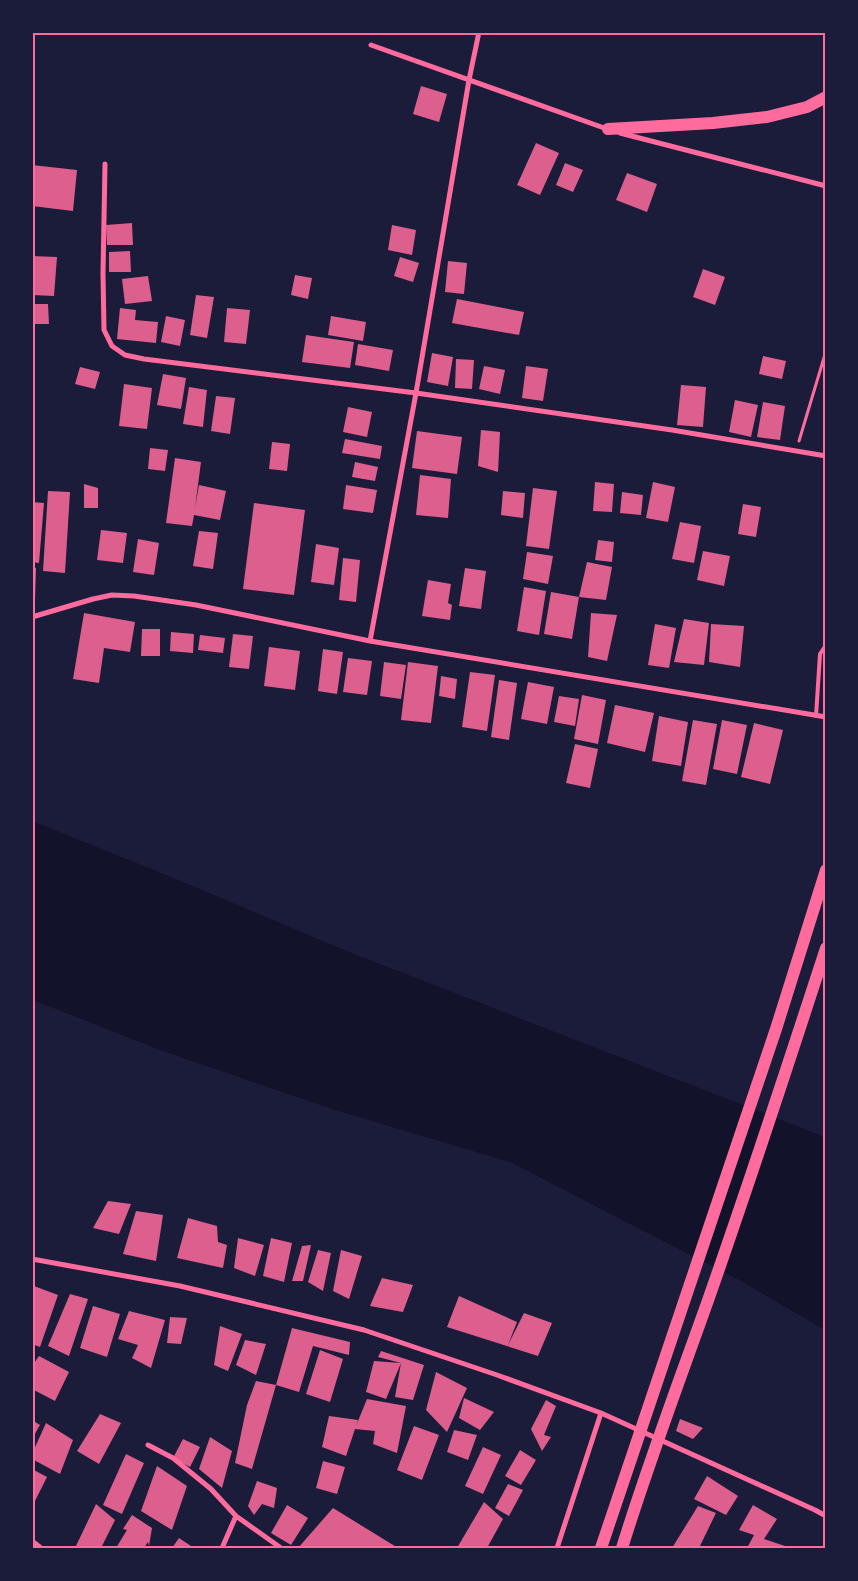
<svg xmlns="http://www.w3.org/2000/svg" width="858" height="1581" viewBox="0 0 858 1581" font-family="'Exo 2',sans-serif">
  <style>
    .water { fill: #12122b }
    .building { fill: #dd5f8e }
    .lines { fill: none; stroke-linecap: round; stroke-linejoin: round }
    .path { stroke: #ff6b9d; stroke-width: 3 }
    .service { stroke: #ff6b9d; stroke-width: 4 }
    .minor { stroke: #ff6b9d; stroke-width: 5 }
    .primary { stroke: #ff6b9d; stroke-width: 12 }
    .neatline { fill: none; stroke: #ff6b9d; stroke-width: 2 }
  </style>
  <rect width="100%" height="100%" fill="#1b1b3a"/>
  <path class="water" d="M32 821 176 879 344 950 825 1137V1330L741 1281 510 1162 335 1110 160 1050 33 1000Z"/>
  <path class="building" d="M421 86 447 94 439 122 413 114Z
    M536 143 559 153 540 195 517 185Z
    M565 163 583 170 573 192 556 185Z
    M32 165 77 170 73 211 32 206Z
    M627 173 657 184 647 212 616 200Z
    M132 223 133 245H107L106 225Z
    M392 225 416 230 412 255 388 250Z
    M130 251 131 272H109V252Z
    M32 256 57 257 54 296 32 295Z
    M400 257 419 263 413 282 394 276Z
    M448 261 467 263 464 294 445 292Z
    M703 269 725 277 715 305 693 297Z
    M295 275 312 278 308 299 291 295Z
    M148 276 152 301 125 304 122 279Z
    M196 295 214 297 207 338 190 335Z
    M457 299 524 312 519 335 452 323Z
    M32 304H48L49 324H32Z
    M120 308 136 310 135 320 158 322 156 343 117 339Z
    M227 308 250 310 246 344 224 342Z
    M166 316 185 320 180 346 161 342Z
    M331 316 366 322 363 341 328 335Z
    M306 335 354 342 350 368 302 362Z
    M358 344 393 350 389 371 355 365Z
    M432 353 453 357 448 386 427 382Z
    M763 356 786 361 782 379 759 374Z
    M456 359 474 360 472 389 455 388Z
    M484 366 505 370 500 394 479 389Z
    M526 366 548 369 543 401 522 398Z
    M80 367 100 372 95 389 75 384Z
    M163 374 186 378 181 409 157 405Z
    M124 384 152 388 147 429 119 426Z
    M681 385 706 387 703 427 677 425Z
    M189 387 207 390 203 427 183 424Z
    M216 396 235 398 230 434 211 431Z
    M735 400 758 405 751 437 729 432Z
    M763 402 785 406 780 440 757 437Z
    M348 407 372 412 367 437 343 432Z
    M481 430 500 432 498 472 478 466Z
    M417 431 462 437 457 474 412 468Z
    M345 439 382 446 380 459 342 453Z
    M272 442 290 444 287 471 269 469Z
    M150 448 168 450 165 471 148 469Z
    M175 458 201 462 195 508 199 485 226 491 220 520 194 515 192 526 166 523Z
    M355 462 378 467 375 481 352 477Z
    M420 475 451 479 448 518 416 515Z
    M595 482 614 484 612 512 593 511Z
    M653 482 675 487 668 522 646 518Z
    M84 484 98 488V508H84Z
    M346 485 377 490 373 513 343 509Z
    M533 488 557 491 549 549 526 546Z
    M48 491 70 492 65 573 43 571Z
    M503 491 525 493 523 518 501 515Z
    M622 492 643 495 641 515 620 513Z
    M32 502 44 503 39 563 32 562Z
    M254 503 305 510 294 595 243 589Z
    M743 504 761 507 756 537 738 534Z
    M680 522 701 526 694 563 672 559Z
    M101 530 127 533 123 563 97 560Z
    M199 531 218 533 213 569 193 566Z
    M138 539 159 543 154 575 133 572Z
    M598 540 614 542 612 562 595 560Z
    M316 544 339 548 334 585 311 582Z
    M703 551 730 556 724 586 697 580Z
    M527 552 553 556 548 584 523 579Z
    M343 558 360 560 356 602 339 600Z
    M587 562 612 567 606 600 579 597Z
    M32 567 36 568 35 600H32Z
    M465 568 486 571 481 609 459 606Z
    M428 580 451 584 448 603 452 605 450 620 422 616Z
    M524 587 546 591 539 635 517 631Z
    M551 592 579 597 572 639 544 634Z
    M84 613 135 622 130 652 104 648 99 683 73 679Z
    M591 613 617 615 607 661 588 657Z
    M684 619 709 623 704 665 674 662Z
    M655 624 676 628 669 668 648 665Z
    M711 624 744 626 740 667 709 662Z
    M142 629H160V656H141Z
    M171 632 194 634 193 653 170 651Z
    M233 634 253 636 249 669 229 667Z
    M200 635 225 638 223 653 198 650Z
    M269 647 300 651 295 690 264 686Z
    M323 649 343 652 337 694 318 691Z
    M348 658 372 661 367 695 343 692Z
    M384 662 406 665 401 699 380 696Z
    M408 662 438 666 431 723 401 720Z
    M470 672 495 675 487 731 462 727Z
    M441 676 457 679 455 699 439 696Z
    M499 680 517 683 509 740 491 737Z
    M528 682 554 687 547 724 521 719Z
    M582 695 606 700 598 744 574 739Z
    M559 696 579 699 575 726 554 722Z
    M615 705 654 713 645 752 607 743Z
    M659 716 688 722 681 766 652 761Z
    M693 720 717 724 706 785 682 781Z
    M722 720 747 725 737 774 713 769Z
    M754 723 783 730 770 784 741 777Z
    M575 744 598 749 590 788 566 783Z
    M108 1201 131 1204 119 1234 93 1228Z
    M136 1211 163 1215 156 1261 123 1254Z
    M188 1218 217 1226 218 1242 227 1245 223 1268 177 1258Z
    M238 1238 264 1245 255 1276 234 1268Z
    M271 1238 292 1243 284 1282 263 1276Z
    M311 1245 303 1281H292L302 1246Z
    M318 1250 331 1253 323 1291 308 1282Z
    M341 1250 362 1256 349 1299 333 1291Z
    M382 1278 413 1285 403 1312 370 1306Z
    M34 1286 58 1295 40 1347 32 1344V1293Z
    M70 1294 88 1299 69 1356 48 1346Z
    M459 1296 517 1322 508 1345 524 1313 552 1323 538 1356 447 1327Z
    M93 1306 120 1314 107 1357 80 1348Z
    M129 1311 165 1320 151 1368 132 1358 138 1345 118 1339Z
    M170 1317 187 1318 181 1344 167 1343Z
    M220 1326 242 1334 228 1371 214 1365Z
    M292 1328 350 1342 349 1355 313 1346 299 1392 276 1385Z
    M245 1340 266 1344 256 1375 236 1365Z
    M320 1350 343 1359 330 1402 306 1394Z
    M381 1351 424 1365 413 1400 395 1397 401 1363 386 1399 366 1392 374 1361 401 1363 378 1357Z
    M39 1356 69 1372 55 1401 32 1389V1366Z
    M436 1372 467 1388 447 1432 426 1410Z
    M256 1381 276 1385 252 1469 235 1463 247 1405Z
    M464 1398 494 1412 480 1430 459 1418Z
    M367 1399 406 1406 397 1453 373 1444 375 1431 355 1429 346 1456 322 1447 329 1416 358 1420 356 1426Z
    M546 1400 556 1406 544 1435 551 1437 542 1451 531 1429Z
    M100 1414 121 1423 99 1464 77 1451Z
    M680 1419 703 1428 693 1439 676 1431Z
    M32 1420 40 1425 32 1439Z
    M46 1423 73 1440 60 1474 32 1459V1454Z
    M414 1426 439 1435 422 1480 397 1470Z
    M454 1430 477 1435 468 1460 447 1452Z
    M210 1437 232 1451 222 1488 199 1469Z
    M183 1439 200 1447 190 1467 173 1458Z
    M483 1447 501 1455 483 1494 465 1486Z
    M520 1450 536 1460 521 1485 505 1476Z
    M126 1454 144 1463 122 1514 103 1505Z
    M323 1461 345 1467 337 1494 316 1488Z
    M157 1466 187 1486 172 1530 141 1511Z
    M32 1469 47 1477 35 1501 32 1500Z
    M707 1476 738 1496 726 1515 694 1499Z
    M257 1481 277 1488 274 1508 262 1504 254 1515 248 1506Z
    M508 1484 523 1490 509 1516 495 1508Z
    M484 1502 503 1519 487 1548H457Z
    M96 1504 115 1520 101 1548H75Z
    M287 1505 308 1518 291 1545 271 1533Z
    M753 1505 777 1519 764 1539 788 1547 787 1548H747L754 1535 739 1530Z
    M698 1506 716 1513 699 1548H672Z
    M333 1508 398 1548H298Z
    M132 1515 152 1528 149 1546 148 1542 144 1548H116L127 1530 123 1529Z
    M179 1538 194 1548H172Z"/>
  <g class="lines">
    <path class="path" d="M799 441 826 351"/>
    <path class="service" d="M816 716 820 654 826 645"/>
    <path class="minor" d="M371 45 607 129
      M620 133 826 186
      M105 164 103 274 104 330 112 346 125 355 144 359 416 393 672 430 826 456
      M32 617 93 599 112 595 134 596 196 605 370 641 826 717
      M370 641 416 393 469 80 479 32
      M32 1259 180 1286 364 1330 497 1375 601 1413 815 1510 826 1516
      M148 1445 173 1458 211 1489 236 1516 281 1548
      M32 1541 41 1548
      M222 1548 236 1516
      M557 1548 601 1413"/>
    <path class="primary" d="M608 129 713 123 767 117 807 107 826 97
      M601 1548 776 1029 826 870
      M622 1548C647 1467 677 1387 706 1306 748 1187 787 1068 826 948"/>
  </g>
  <rect width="858" height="1581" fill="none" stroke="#1b1b3a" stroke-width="68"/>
  <rect x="34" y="34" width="790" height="1513" class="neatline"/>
</svg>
